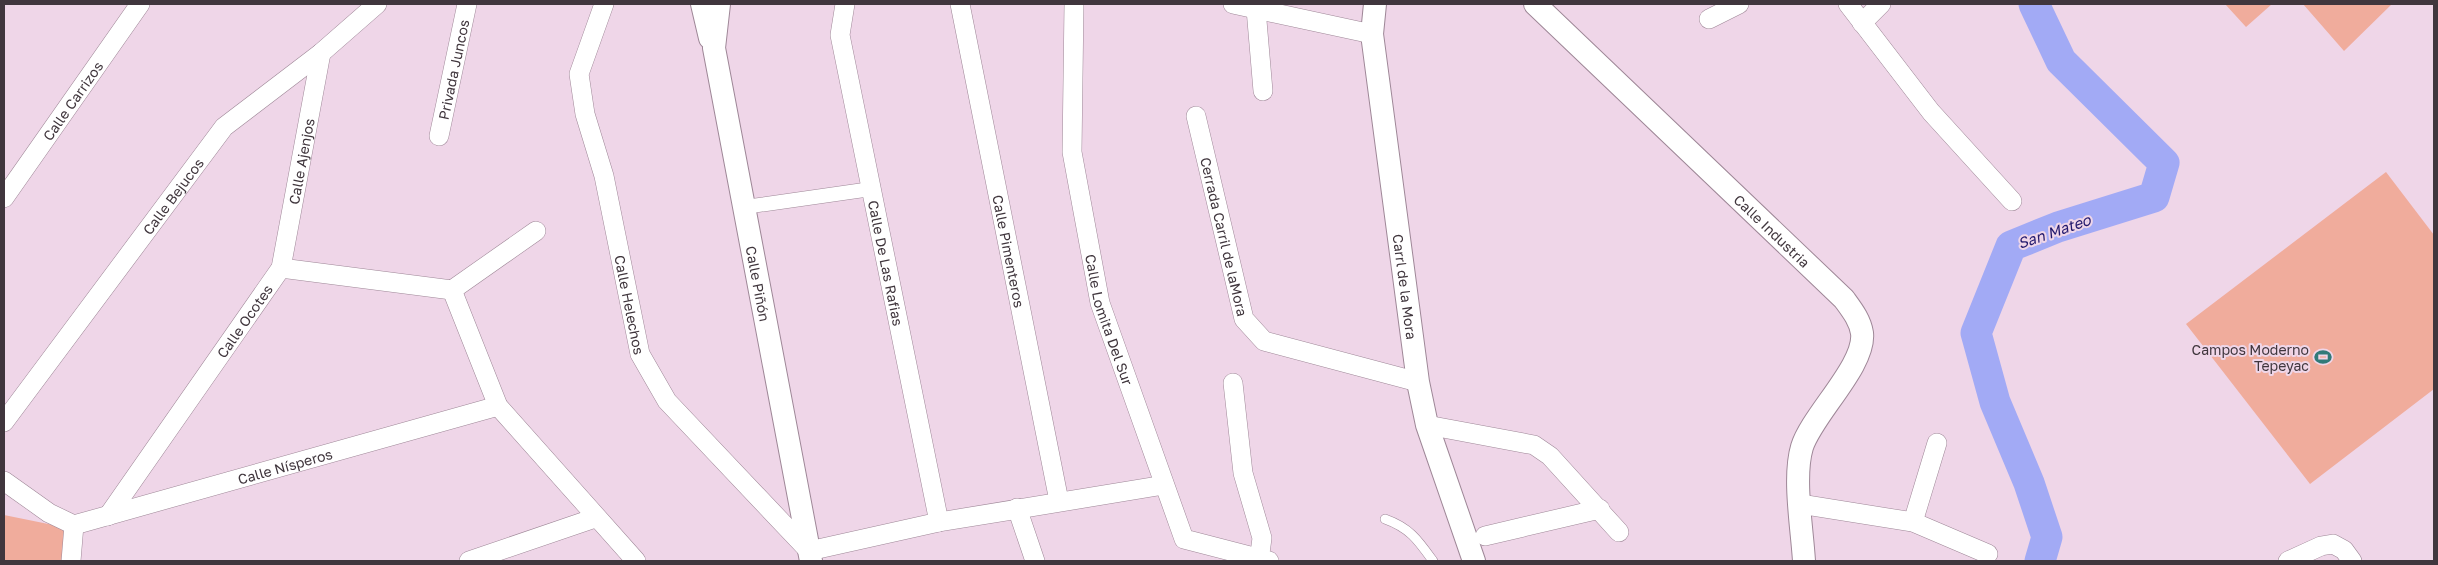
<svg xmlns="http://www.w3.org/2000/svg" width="2438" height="565" viewBox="0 0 2438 565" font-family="'Golos Text',sans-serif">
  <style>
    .green { fill: #f0ac9c }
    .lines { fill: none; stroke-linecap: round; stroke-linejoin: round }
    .river { stroke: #a2aaf5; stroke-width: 31 }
    .service-casing { stroke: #9e8797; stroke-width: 10 }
    .pedestrian-casing { stroke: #9e8797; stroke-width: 15 }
    .minor-casing { stroke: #9e8797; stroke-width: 20 }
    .tertiary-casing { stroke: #9e8797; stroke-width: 24 }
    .service { stroke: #fff; stroke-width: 9 }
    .pedestrian { stroke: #fff; stroke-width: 14 }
    .minor { stroke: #fff; stroke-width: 19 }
    .tertiary { stroke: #fff; stroke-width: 22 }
    .labels { text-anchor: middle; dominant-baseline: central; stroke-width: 4; stroke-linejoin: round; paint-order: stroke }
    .street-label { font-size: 14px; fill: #40363d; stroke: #efd6e8 }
    .poi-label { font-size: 14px; fill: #40363d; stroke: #efd6e8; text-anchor: end }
    .water-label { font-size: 15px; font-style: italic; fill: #22196d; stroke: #efd6e8 }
  </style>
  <rect width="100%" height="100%" fill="#efd6e8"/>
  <path class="green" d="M2225 4H2272L2246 27Z
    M2303 4H2392L2344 51Z
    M2386 172 2434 235V389L2310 484 2186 324Z
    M4 515 68 528 65 561H4Z"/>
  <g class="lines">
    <path class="river" d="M2034 4 2061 61 2164 163 2154 197 2058 227 2011 246 1976 333 1995 402 2029 483 2047 537 2040 561"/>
    <g class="service-casing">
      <path id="service" d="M1385 519C1410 528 1418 540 1433 561"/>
    </g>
    <g class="pedestrian-casing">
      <path id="pedestrian" d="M745 207 871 189"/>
    </g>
    <g class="minor-casing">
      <g id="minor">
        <path id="s1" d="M604 4 579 74 585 114 604 176 640 354 667 401 809 551 939 522 1164 485"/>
        <path id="s2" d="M845 4 840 35 939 522"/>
        <path id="s3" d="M960 4 1059 501"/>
        <path id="s4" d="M1074 4 1072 152 1100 303 1184 539 1269 561"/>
        <path d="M1233 4 1372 34"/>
        <path d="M1848 4 1931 112 2012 201"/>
        <path d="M1256 9 1263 91"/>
        <path d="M1709 19 1739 4"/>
        <path d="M1862 23 1881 4"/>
        <path id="s5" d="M1196 116 1244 319 1264 341 1418 382"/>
        <path id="s6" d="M439 136 467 4"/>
        <path id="s7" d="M4 198 140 4"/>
        <path d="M281 268 452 290 536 231"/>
        <path d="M452 290 498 406 636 561"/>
        <path d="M1233 383 1243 473 1262 538 1259 561"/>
        <path id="s8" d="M4 422 224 127 321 53 377 4"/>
        <path d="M1427 425 1534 445 1550 456 1619 532"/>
        <path id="s9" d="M4 481 49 513 74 525 498 406"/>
        <path d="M1800 504 1913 522 1988 554"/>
        <path d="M1017 508 1035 561"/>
        <path id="s10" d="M108 516 281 268 321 53"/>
        <path d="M1913 522 1937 443"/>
        <path d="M1485 536 1600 509"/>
        <path d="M71 561 74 525"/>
        <path d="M469 561 595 518"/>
        <path d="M2288 561 2321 546 2333 544 2344 550 2352 561"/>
      </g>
    </g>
    <g class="tertiary-casing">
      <g id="tertiary">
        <path d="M702 4 710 38"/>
        <path id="s11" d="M719 4 714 48 811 561"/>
        <path id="s12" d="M1375 4 1372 34 1418 382 1427 425 1474 561"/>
        <path id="s13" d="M1535 4 1844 299C1852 310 1860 320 1862 333 1866 365 1812 415 1802 447 1793 477 1802 528 1804 561"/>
      </g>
    </g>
    <use href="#service" class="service"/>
    <use href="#pedestrian" class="pedestrian"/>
    <use href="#minor" class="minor"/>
    <use href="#tertiary" class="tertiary"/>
  </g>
  <defs>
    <g id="stadium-bare" transform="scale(1.35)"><path d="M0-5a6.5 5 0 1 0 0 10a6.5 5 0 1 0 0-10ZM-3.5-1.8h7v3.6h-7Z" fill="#317a78" stroke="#efd6e8" stroke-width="2.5" paint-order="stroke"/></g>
  </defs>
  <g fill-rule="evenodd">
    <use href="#stadium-bare" x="2323" y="357"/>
  </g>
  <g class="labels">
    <g class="street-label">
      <text stroke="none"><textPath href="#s6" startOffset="68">Privada Juncos</textPath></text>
      <text stroke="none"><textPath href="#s7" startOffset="119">Calle Carrizos</textPath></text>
      <text stroke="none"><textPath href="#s10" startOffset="411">Calle Ajenjos</textPath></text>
      <text stroke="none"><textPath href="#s8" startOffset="282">Calle Bejucos</textPath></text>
      <text stroke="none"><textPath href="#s13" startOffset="328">Calle Industria</textPath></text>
      <text stroke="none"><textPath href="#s5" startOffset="124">Cerrada Carril de laMora</textPath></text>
      <text stroke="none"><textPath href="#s3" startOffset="252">Calle Pimenteros</textPath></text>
      <text stroke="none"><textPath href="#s2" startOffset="264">Calle De Las Rafias</textPath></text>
      <text stroke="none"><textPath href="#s11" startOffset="284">Calle Piñón</textPath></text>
      <text stroke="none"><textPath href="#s12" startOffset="285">Carrl de la Mora</textPath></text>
      <text stroke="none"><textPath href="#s1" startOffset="311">Calle Helechos</textPath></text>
      <text stroke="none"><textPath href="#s4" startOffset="320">Calle Lomita Del Sur</textPath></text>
      <text stroke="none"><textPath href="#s10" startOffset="238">Calle Ocotes</textPath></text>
      <text stroke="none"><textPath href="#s9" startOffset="302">Calle Nísperos</textPath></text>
    </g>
    <g class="poi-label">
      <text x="2309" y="349">Campos Moderno<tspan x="2309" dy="16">Tepeyac</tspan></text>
    </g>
    <g class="water-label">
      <text transform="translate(2054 231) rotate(-19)">San Mateo</text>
    </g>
  </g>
  <rect width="2438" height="565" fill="none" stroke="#40363d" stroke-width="10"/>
</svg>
